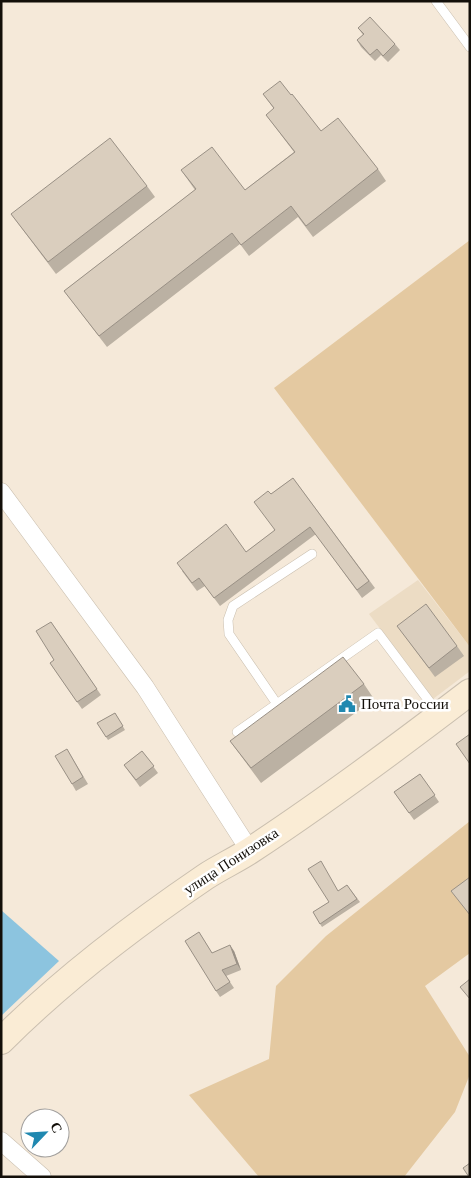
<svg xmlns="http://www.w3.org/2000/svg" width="471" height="1178" viewBox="0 0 471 1178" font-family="Georgia,serif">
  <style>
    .built { fill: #ecdcc4 }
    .green { fill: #e4c9a1 }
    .water { fill: #8cc4df }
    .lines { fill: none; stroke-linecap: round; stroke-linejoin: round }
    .service-casing { stroke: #cabfaf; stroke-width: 10 }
    .minor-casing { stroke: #cabfaf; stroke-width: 19 }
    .secondary-casing { stroke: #cabfaf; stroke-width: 28 }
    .service { stroke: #fff; stroke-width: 9 }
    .minor { stroke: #fff; stroke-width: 18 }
    .secondary { stroke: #faecd5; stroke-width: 26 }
    .wall { fill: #bbb1a3 }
    .shaded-wall { fill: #999085 }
    .building { fill: #dacebe; stroke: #999085 }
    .labels { text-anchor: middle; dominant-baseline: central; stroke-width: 5; stroke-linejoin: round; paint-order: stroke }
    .poi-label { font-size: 15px; fill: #130f09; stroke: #fff; text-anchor: start }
    .street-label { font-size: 15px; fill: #130f09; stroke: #fff }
  </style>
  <rect width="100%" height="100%" fill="#f5e9d9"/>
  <path class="built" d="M418 580 470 647V671L433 699 369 614Z"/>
  <path class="green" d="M470 240V647L274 388Z
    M470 821V953L425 986 470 1057V1074L455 1112 404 1177H259L189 1095 269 1059 276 986 326 936Z"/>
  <path class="water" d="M1 910 59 961 1 1016Z"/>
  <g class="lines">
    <g class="service-casing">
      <path id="service" d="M436 1 470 47
        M277 704 229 634 228 620 233 606 312 554
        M237 732 378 633 438 713"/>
    </g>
    <g class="minor-casing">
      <path id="minor" d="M1 492 145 687 250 851
        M1 1141 42 1177"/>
    </g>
    <g class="secondary-casing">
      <path id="secondary" d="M1 1041C63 979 133 926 205 877 220 867 236 860 251 850 326 801 398 747 470 692"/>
    </g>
    <use href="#service" class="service"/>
    <use href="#minor" class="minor"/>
    <use href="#secondary" class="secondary"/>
  </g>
  <path class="wall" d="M358 28 395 44 400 50 388 62 381 55 375 61 361 47 357 40 363 35Z
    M263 94 291 95 321 131 378 169 386 181 313 237 298 217 249 256 240 244 107 347 64 291 195 190 181 170 245 190 294 152 266 115 274 109Z
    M147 186 155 197 56 274 11 214Z
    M293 478 375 588 362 598 316 534 220 606 205 586 197 591 182 571 246 552 274 531 271 494Z
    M51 622 101 695 82 709 50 663 54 660Z
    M404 635 457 646 464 656 435 677Z
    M364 684 374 699 261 783 230 741Z
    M115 713 125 730 108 740 97 723Z
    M67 749 88 784 76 791 72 784Z
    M142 751 158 773 140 787 124 765Z
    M420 774 439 802 414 820 394 792Z
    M347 885 360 902 322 927 313 912 329 902 339 891Z
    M199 932 212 953 234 951 241 970 226 976 234 988 220 997 216 991Z"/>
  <path class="shaded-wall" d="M230 945 234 951 241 970 237 964Z"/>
  <path class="building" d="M370 17 395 44 383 56 377 49 370 55 357 40 364 34 358 28Z
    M280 81 291 95 292 94 321 131 338 118 378 169 306 226 291 206 241 245 232 233 99 336 64 291 196 189 181 170 212 147 245 190 295 152 266 115 274 108 263 94Z
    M110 138 147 186 48 262 11 214Z
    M293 478 369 581 357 590 310 527 214 598 199 578 192 583 177 563 226 524 246 552 275 530 254 502 268 491 271 494Z
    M426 604 457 646 429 668 397 626Z
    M51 622 97 689 77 702 50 663 54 660 36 631Z
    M343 657 364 684 251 768 230 741Z
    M115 713 123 726 106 737 97 723Z
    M470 734V764L456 744Z
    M67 749 83 777 72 784 55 756Z
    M142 751 154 766 136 780 124 765Z
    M420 774 435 795 409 813 394 792Z
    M321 861 338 891 347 885 357 899 320 924 313 912 329 902 308 869Z
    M470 877V915L451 891Z
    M199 932 212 953 230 945 237 964 222 970 230 982 216 991 185 941Z
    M470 979V999L460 987Z
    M470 1163V1177H469L463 1168Z"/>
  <defs>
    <g id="civic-bare" transform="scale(1.35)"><path d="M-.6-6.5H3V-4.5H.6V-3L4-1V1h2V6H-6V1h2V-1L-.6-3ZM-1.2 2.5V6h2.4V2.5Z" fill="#2088b0" stroke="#fff" stroke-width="2.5" paint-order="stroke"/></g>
  </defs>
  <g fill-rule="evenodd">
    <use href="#civic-bare" x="347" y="704"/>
  </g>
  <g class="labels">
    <g class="poi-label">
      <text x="361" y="704">Почта России</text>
    </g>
    <g class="street-label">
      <text transform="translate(231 861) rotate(-33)">улица Понизовка</text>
    </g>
  </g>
  <rect width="471" height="1178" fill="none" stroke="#130f09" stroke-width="5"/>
  <g transform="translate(45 1133) rotate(65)"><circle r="24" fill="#ffffff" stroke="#a19f9d"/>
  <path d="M0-4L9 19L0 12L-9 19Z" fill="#2088b0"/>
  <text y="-8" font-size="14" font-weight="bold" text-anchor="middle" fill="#130f09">С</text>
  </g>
</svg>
